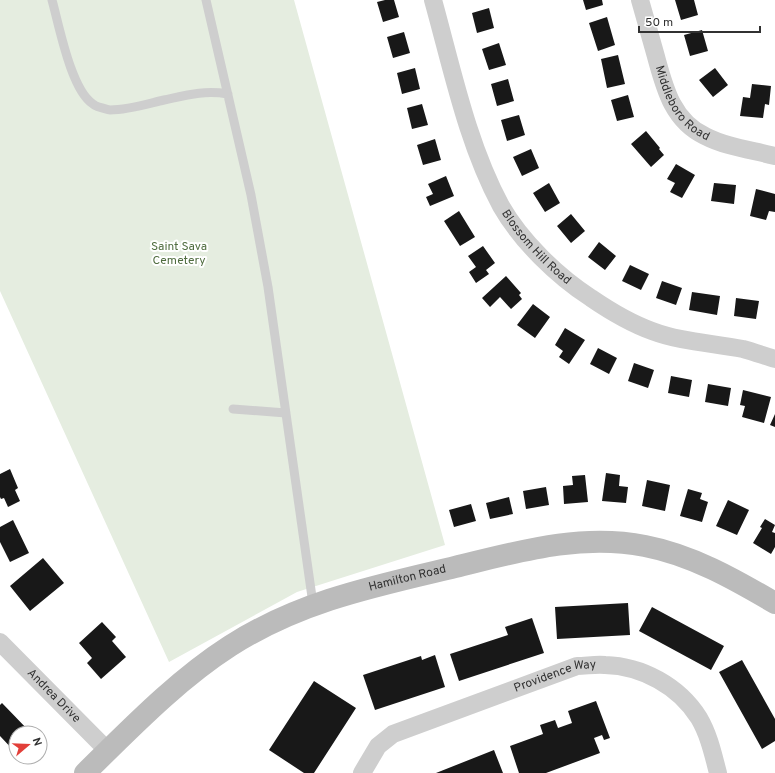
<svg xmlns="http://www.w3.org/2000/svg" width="775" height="773" viewBox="0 0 775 773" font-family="Overpass,sans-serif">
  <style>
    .green { fill: #e5ede0 }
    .building { fill: #181818 }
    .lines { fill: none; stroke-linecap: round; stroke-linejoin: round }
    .lane { stroke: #cecece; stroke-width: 9 }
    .street { stroke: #cecece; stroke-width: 18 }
    .secondary { stroke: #bbb; stroke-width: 22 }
    .labels { text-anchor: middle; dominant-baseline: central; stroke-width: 4; stroke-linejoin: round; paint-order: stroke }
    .street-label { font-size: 12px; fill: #313131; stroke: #fff }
    .park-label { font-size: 12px; fill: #4f6c3f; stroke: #fff }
  </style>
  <rect width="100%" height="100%" fill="#fff"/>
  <path class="green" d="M0 0H294L445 545 297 592 169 662 0 291Z"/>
  <path class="building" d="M385 0H394L399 17 383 22 377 2Z
    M583 0H602L603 5 586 10Z
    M675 0H694L698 15 681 20Z
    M489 8 494 28 477 33 472 13Z
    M607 17 615 45 598 51 589 23Z
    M702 30 708 51 690 56 684 35Z
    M404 32 410 53 393 58 387 37Z
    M499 43 506 65 489 70 482 49Z
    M618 55 625 84 607 88 601 59Z
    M415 68 420 89 402 94 397 73Z
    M715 68 728 85 713 97 699 80Z
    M508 79 514 101 497 106 491 84Z
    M752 84 771 86 769 105 765 104 763 118 740 116 743 97 750 98Z
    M628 95 634 117 617 121 611 100Z
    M422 104 428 125 412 129 407 108Z
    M519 115 525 135 507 141 501 120Z
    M646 131 660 148 659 149 664 155 651 167 631 144Z
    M435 139 441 160 423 165 417 145Z
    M531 149 539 168 522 176 513 157Z
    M676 164 695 175 682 198 670 192 675 183 667 179Z
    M446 176 454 196 430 206 426 197 433 194 428 184Z
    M549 183 560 203 545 212 533 193Z
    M714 183 736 185 734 204 711 201Z
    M756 189 775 194V212L769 211 766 220 750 216Z
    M459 211 475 237 460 246 444 221Z
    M571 214 585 231 571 243 557 226Z
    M599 242 616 256 605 270 588 257Z
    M483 246 495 263 486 270 489 274 476 283 469 272 476 267 468 256Z
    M630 265 649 274 641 290 622 281Z
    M506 276 521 293 519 295 522 299 511 309 500 297 490 307 482 298Z
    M662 281 682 288 676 305 656 298Z
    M692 292 720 296 717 315 689 310Z
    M736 298 759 301 756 319 734 316Z
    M533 304 550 317 535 338 517 325Z
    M565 328 585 340 569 364 559 357 563 351 555 345Z
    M598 348 617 358 609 374 590 364Z
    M634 363 654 370 648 388 628 381Z
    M671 376 692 380 689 397 668 393Z
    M708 384 731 388 728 406 705 402Z
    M743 390 771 397 764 423 742 417 745 406 740 405Z
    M775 414V427L770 425Z
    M10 469 18 488 15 490 20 501 8 507 4 498 1 499 0 497V474Z
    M606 473 620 475 619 486 628 487 626 503 602 501Z
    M585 475 588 502 564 504 563 486 573 485 572 476Z
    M647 480 670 485 665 511 642 506Z
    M546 487 549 505 526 509 523 491Z
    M688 489 702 493 700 499 708 502 702 522 680 516Z
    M509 497 513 514 490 519 486 503Z
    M728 500 749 510 737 535 716 526Z
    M471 504 476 521 454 527 449 510Z
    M765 519 775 525 772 532 775 533V547L771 554 753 543 762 528 760 527Z
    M13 520 29 553 10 562 0 542V527Z
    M43 558 64 583 30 611 10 586Z
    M628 603 630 635 557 639 555 607Z
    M652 607 724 646 711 670 639 631Z
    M532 618 544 653 459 681 450 654 508 635 505 627Z
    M102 622 116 637 112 641 126 657 101 679 87 663 92 658 79 643Z
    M435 655 445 687 375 710 363 675 421 656 422 660Z
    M742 660 775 719V741L762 749 719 672Z
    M314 681 356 708 314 773H304L269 750Z
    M596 701 610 738 604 740 602 735 594 738 600 753 546 773H519L510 746 543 734 540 725 555 720 558 728 572 723 568 711Z
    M2 703 31 733H16V753L0 736V705Z
    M494 750 503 773H436Z"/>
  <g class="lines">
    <path class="lane" d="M52 0C59 25 71 90 93 104 96 107 106 109 110 110 128 110 147 104 164 100 187 95 204 90 228 94
      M206 0 251 195 268 287 313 604
      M233 409 286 413"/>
    <g class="street">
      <path id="s1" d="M433 0C452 68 467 143 501 206 521 241 557 276 591 298 610 311 630 323 652 331 681 342 713 343 743 349 754 352 765 356 775 359"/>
      <path id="s2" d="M640 0C645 18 650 35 655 53 664 85 671 120 705 136 726 147 752 150 775 156"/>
      <path id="s3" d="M0 642 108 751"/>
      <path id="s4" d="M362 773 378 746 393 734 577 666C586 666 596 664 605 665 642 666 679 686 699 718 709 735 713 754 718 773"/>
    </g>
    <path class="secondary" id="s5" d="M85 773C130 729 177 680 230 646 300 601 375 586 455 567 517 552 580 533 645 546 692 555 734 579 775 603"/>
  </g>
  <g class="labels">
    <g class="street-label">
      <text stroke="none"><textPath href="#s2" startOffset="114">Middleboro Road</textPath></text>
      <text stroke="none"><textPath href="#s1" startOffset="272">Blossom Hill Road</textPath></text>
      <text stroke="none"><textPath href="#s5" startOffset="384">Hamilton Road</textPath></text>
      <text stroke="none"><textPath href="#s4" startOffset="223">Providence Way</textPath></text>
      <text stroke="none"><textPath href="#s3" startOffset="76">Andrea Drive</textPath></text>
    </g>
    <g class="park-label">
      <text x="179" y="247">Saint Sava<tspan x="179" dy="14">Cemetery</tspan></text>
    </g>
  </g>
  <g transform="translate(28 745) rotate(71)"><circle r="19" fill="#ffffff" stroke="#adadad"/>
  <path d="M0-3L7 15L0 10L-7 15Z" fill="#e23f39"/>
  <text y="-6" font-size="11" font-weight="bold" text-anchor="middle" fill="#313131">N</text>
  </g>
  <path d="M639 26v6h121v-6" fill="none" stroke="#313131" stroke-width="2"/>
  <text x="645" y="26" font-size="12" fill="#313131" stroke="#ffffff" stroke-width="3" paint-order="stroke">50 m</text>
</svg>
